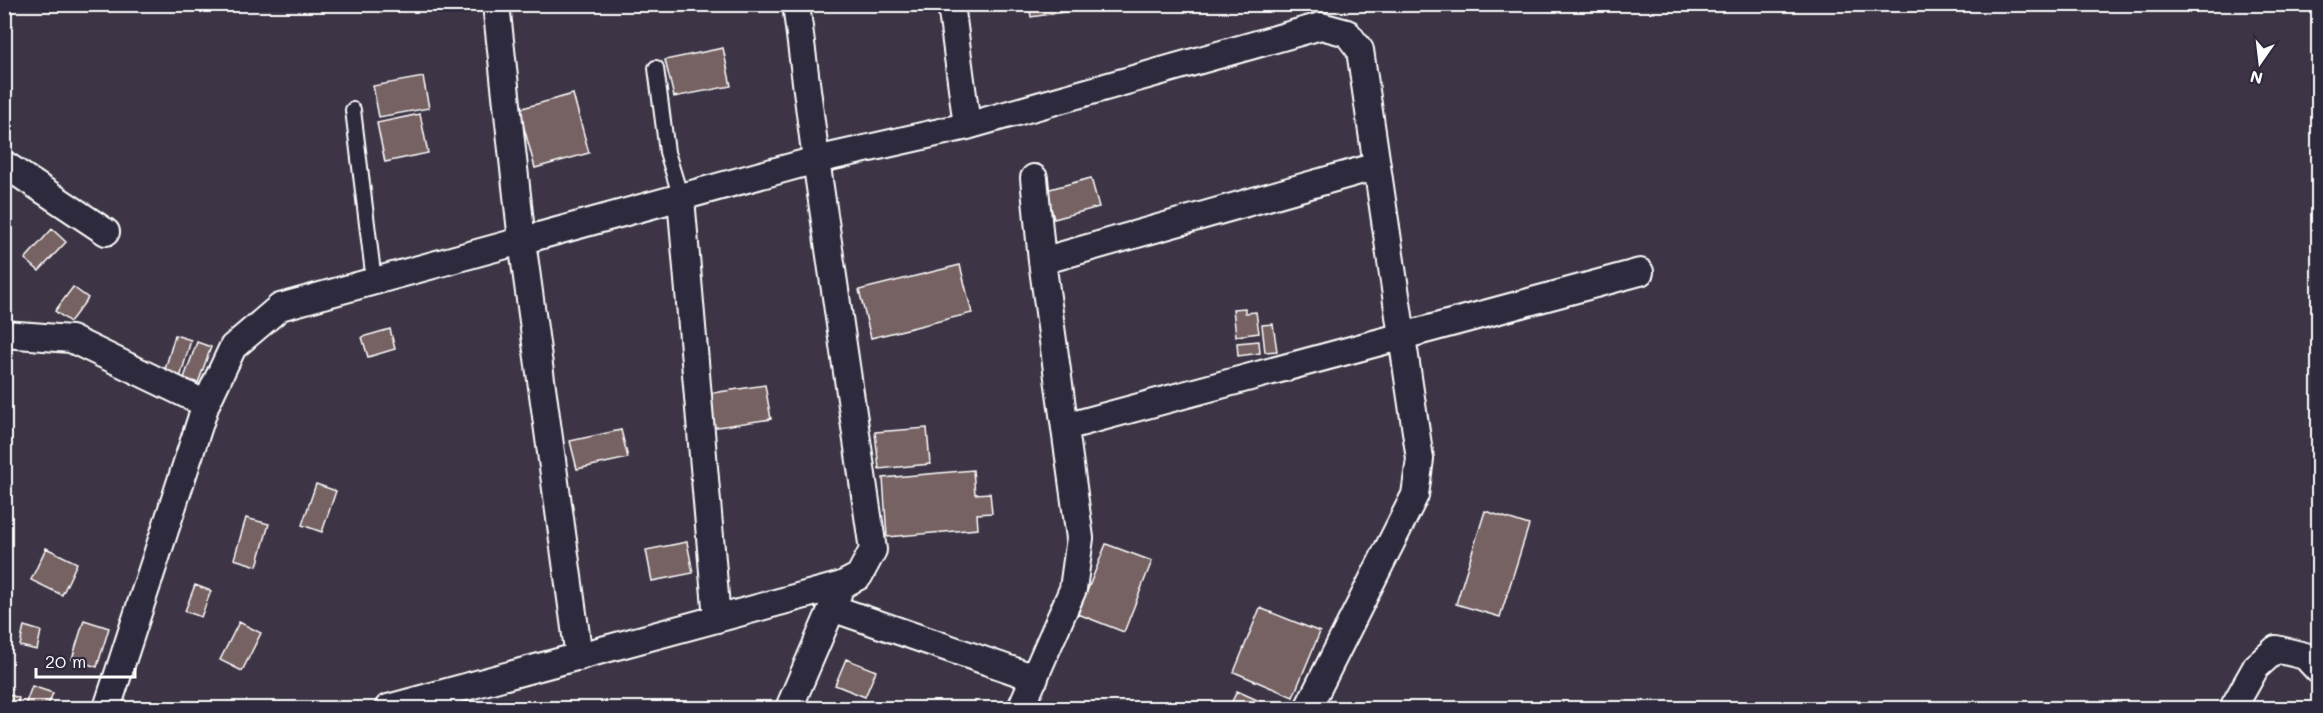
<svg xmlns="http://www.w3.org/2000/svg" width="2323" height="713" viewBox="0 0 2323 713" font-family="Mali,sans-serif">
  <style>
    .building { fill: #776264; stroke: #fff; stroke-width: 1.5 }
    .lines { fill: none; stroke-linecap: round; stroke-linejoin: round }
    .service-casing { stroke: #fff; stroke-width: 18 }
    .minor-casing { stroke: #fff; stroke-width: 30 }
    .service { stroke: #2f2a3d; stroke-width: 14 }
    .minor { stroke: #2f2a3d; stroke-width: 26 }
  </style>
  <rect width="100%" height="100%" fill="#3d3545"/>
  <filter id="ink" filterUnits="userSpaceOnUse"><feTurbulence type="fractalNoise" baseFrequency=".0167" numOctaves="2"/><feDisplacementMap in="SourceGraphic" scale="12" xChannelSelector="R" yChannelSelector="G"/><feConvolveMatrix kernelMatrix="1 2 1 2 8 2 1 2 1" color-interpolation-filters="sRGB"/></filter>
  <g filter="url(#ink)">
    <path class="building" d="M1029 4H1077V10L1031 17Z
      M723 48 731 86 674 97 665 60Z
      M423 77 429 108 379 117 373 86Z
      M573 94 589 153 535 168 519 109Z
      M420 114 428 153 385 162 377 123Z
      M1091 178 1099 207 1054 219 1046 190Z
      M52 229 66 242 39 271 25 259Z
      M960 265 972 313 871 338 859 290Z
      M73 287 88 298 70 322 55 311Z
      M1245 308V313L1256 312 1259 333 1236 336 1233 309Z
      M1273 324 1277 351 1265 352 1262 325Z
      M390 329 395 349 368 357 362 337Z
      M175 335 191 340 180 378 164 373Z
      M1259 341 1260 353 1238 356 1237 343Z
      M197 342 211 347 198 383 184 378Z
      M765 385 771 419 711 428 706 394Z
      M927 428 930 464 879 469 875 432Z
      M621 430 628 458 577 469 570 441Z
      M973 470 975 494 990 493 992 513 977 514 978 529 887 537 883 478Z
      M316 484 336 491 322 532 302 525Z
      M1485 511 1529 525 1500 617 1456 604Z
      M246 518 269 524 257 566 234 559Z
      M687 542 693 573 652 581 646 550Z
      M1106 544 1152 561 1124 632 1078 614Z
      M46 548 77 563 62 595 31 580Z
      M195 585 211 591 201 617 185 611Z
      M1260 608 1320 632 1293 697 1234 672Z
      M84 620 109 628 97 667 72 659Z
      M239 622 261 633 242 671 220 660Z
      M24 626 41 631 37 650 20 646Z
      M846 659 876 671 865 697 835 685Z
      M32 686 53 693 47 708H24Z
      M1237 691 1275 708H1229Z
      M4 693 19 698 16 708H4Z"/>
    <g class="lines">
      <g class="service-casing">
        <path id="service" d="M656 68 667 152 681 198
          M353 110 374 281"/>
      </g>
      <g class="minor-casing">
        <path id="minor" d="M496 4 522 241 579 657
          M951 4 967 126
          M4 164 106 232
          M681 198 717 619
          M1042 261 1377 166
          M4 334 71 339 206 404
          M1065 427 1640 272
          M832 608 1035 678
          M107 708 206 404 233 347 280 307 816 160 967 126 1321 26 1347 33 1360 50 1420 459 1415 495 1308 708
          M388 708 842 585 859 576 873 550 816 160 796 4
          M789 708 838 594
          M1021 708 1073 589 1080 538 1042 261 1034 178
          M2233 708 2256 667 2276 649 2305 656 2318 670"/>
      </g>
      <use href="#service" class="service"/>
      <use href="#minor" class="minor"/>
    </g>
  </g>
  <rect width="2323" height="713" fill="none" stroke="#2f2a3d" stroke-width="24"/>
  <rect x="12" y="12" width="2299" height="689" fill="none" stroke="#fff" stroke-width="2" filter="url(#ink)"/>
  <g transform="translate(2260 63) rotate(194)" stroke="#2f2a3d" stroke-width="4.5" paint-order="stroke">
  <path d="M0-4.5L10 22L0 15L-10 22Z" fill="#ffffff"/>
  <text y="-9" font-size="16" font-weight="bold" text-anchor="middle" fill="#ffffff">N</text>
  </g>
  <path d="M36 668v9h99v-9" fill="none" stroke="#ffffff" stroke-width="3"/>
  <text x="45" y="668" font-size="18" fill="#ffffff" stroke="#2f2a3d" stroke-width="4.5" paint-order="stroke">20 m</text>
</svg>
